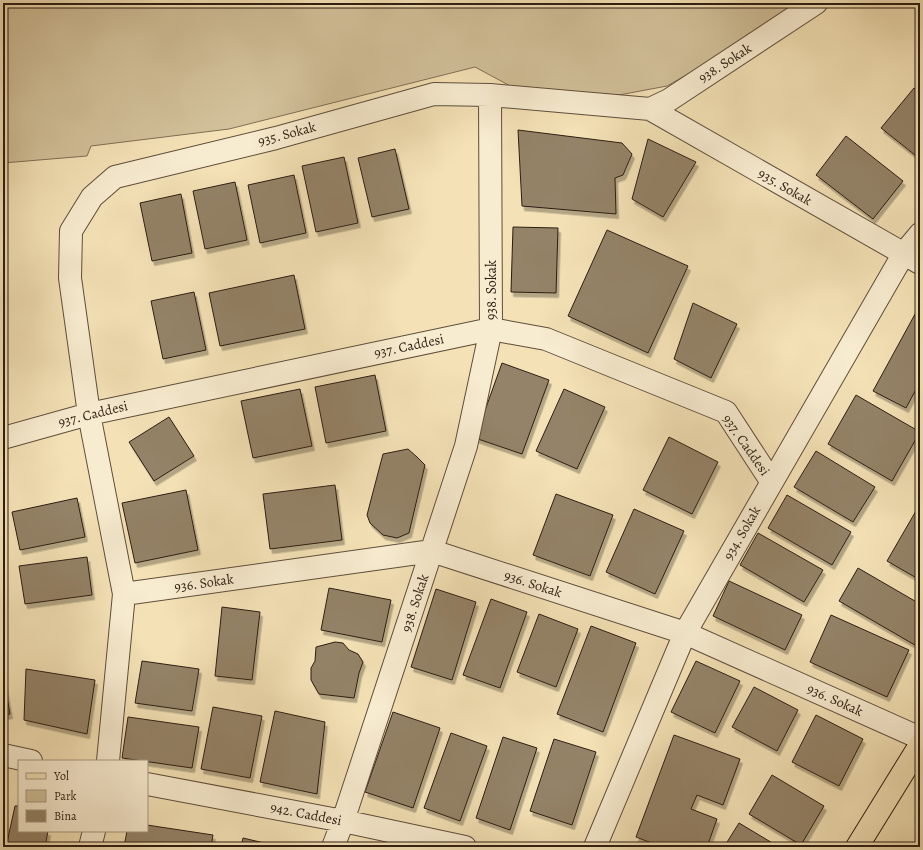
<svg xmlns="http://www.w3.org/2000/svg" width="923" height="850" viewBox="0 0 923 850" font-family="Alegreya,serif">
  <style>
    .green { fill: #d2c19a; stroke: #806f56 }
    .building { fill: #948367; stroke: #2d1d12; filter: url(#shadow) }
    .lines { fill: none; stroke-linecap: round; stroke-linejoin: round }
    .minor-casing { stroke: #5f4e3b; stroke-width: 24 }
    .major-casing { stroke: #2d1d12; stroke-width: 24 }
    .minor { stroke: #f8ecd0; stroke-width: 22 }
    .major { stroke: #f4e2b6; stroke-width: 22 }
    .labels { text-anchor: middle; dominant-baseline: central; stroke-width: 3.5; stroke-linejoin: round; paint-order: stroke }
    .street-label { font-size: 14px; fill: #2d1d12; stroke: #f8ecd0 }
  </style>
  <defs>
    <filter id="shadow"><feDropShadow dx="2.5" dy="4.5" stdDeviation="0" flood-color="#0004"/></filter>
  </defs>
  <rect width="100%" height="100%" fill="#f4e2b6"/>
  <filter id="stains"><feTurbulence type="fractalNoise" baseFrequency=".005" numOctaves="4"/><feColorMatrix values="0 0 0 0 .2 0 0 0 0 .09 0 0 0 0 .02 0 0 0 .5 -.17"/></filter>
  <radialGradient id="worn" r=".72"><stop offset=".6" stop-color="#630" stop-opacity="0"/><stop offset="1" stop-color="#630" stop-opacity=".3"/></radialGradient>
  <path class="green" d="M3 3H804L760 33 667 86 619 95 514 88 475 67 229 129 91 146 87 156 3 163Z"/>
  <path class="building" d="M914 88 920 92V159L881 128Z
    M518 130 622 143 632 154 623 175 615 178 616 214 522 206Z
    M846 136 903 181 873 219 816 175Z
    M648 139 696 162 663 217 632 199Z
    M395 149 409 209 372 217 358 158Z
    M344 157 358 223 316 232 302 166Z
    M294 175 306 233 260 243 248 185Z
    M235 182 247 240 205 249 193 191Z
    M181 194 192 253 152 261 140 203Z
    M513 227 558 228 556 293 511 292Z
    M607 230 688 266 648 353 568 316Z
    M294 275 305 329 220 346 209 293Z
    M194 292 206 350 163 359 151 301Z
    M693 303 737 324 711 378 674 359Z
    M920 305V382L906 408 873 391Z
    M502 363 549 380 522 454 475 438Z
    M375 375 386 431 326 443 315 387Z
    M300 389 312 446 253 458 241 401Z
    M564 389 605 407 577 469 536 451Z
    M856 395 920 432 892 481 828 444Z
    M169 417 194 456 154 481 129 442Z
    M669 437 718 462 692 514 643 490Z
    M408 449 417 457 425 465 409 533 397 538 383 535 370 523 367 515 383 454Z
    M816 451 875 487 853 522 794 487Z
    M335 485 342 540 270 549 263 494Z
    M186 490 198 550 135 563 122 503Z
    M556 494 613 515 590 576 533 555Z
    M787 495 851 532 832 565 768 528Z
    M77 498 85 537 20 550 12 512Z
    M920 504V580L887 561Z
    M634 509 684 531 655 594 606 572Z
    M758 533 823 570 804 602 740 565Z
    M87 557 92 595 25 604 19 566Z
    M858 568 920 604V648L839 601Z
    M729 581 802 615 785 650 713 616Z
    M329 588 391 600 382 642 321 630Z
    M436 589 476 602 452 680 411 667Z
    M491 599 527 612 500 688 463 675Z
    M222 607 260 612 252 680 215 676Z
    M539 614 578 629 556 687 517 672Z
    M831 615 909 650 887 697 810 662Z
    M591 626 636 643 603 732 557 714Z
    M335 642 343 643 349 650 358 654 363 662 359 673 354 698 319 694 311 680V668L315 661 316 647Z
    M142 661 199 669 192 711 135 703Z
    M696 661 740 681 715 733 671 712Z
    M26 669 95 680 87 734 24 720Z
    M3 675 10 714 3 715Z
    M754 687 798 710 777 751 732 727Z
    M213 707 262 716 250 778 201 769Z
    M275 711 325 722 317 794 260 782Z
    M393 712 440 728 413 808 365 792Z
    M816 715 863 739 839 786 792 762Z
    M128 717 199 727 192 768 122 758Z
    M451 733 487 746 460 821 424 808Z
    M674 735 740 759 723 805 697 795 691 809 717 819 707 847H662L636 837Z
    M503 737 537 748 510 830 476 818Z
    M554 739 596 752 572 825 530 811Z
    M772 775 824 806 801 845 749 814Z
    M19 802V831H48L45 847H6L15 806H18Z
    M739 823 779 847H724Z
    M147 825 213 835 211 847H124L127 831H147Z
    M243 838 281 847H241Z"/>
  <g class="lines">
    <g class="minor-casing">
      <path id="minor" d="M650 109 920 263
        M3 438 89 414 491 329 546 339 726 412 771 481
        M124 594 432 551 685 633 920 738
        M3 755 31 761
        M108 761 124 594 89 414 70 278 71 231 92 197 115 177 276 138 434 94 490 95 650 109 669 100 816 3
        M147 784 343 821 465 847
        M90 847 94 831
        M333 847 343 821 466 446 491 329 490 95
        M595 847 685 633 904 253 920 234"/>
    </g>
    <g class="major-casing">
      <path id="major" d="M857 847 920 745"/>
    </g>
    <use href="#minor" class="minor"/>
    <use href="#major" class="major"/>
  </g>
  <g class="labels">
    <g class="street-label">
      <text transform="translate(725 63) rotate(-33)">938. Sokak</text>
      <text transform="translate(287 134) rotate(-15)">935. Sokak</text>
      <text transform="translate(785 187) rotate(30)">935. Sokak</text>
      <text transform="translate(491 290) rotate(-90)">938. Sokak</text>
      <text transform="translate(409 346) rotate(-12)">937. Caddesi</text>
      <text transform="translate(93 414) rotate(-14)">937. Caddesi</text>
      <text transform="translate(746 445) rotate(55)">937. Caddesi</text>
      <text transform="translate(742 533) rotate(-60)">934. Sokak</text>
      <text transform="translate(204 583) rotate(-8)">936. Sokak</text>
      <text transform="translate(533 584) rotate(18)">936. Sokak</text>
      <text transform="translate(415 603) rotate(-72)">938. Sokak</text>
      <text transform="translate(835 700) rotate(24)">936. Sokak</text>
      <text transform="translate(306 814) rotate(11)">942. Caddesi</text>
    </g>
  </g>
  <rect width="923" height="850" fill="none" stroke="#f4e2b6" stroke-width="16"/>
  <rect x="4" y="4" width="915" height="842" fill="none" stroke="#2d1d12" stroke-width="2"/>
  <rect x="8" y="8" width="907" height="834" fill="none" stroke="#2d1d12"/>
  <rect x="18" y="760" width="130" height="72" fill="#f8ecd0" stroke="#a79984"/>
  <rect x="26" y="773" width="20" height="6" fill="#f4e2b6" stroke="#a79984"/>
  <text x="54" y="780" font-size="12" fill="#2d1d12">Yol</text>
  <rect x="26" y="790" width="20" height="12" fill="#d2c19a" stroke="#a79984"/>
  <text x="54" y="800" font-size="12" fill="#2d1d12">Park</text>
  <rect x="26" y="810" width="20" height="12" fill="#948367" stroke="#a79984"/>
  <text x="54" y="820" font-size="12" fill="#2d1d12">Bina</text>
  <rect width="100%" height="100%" filter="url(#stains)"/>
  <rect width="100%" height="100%" fill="url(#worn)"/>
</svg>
